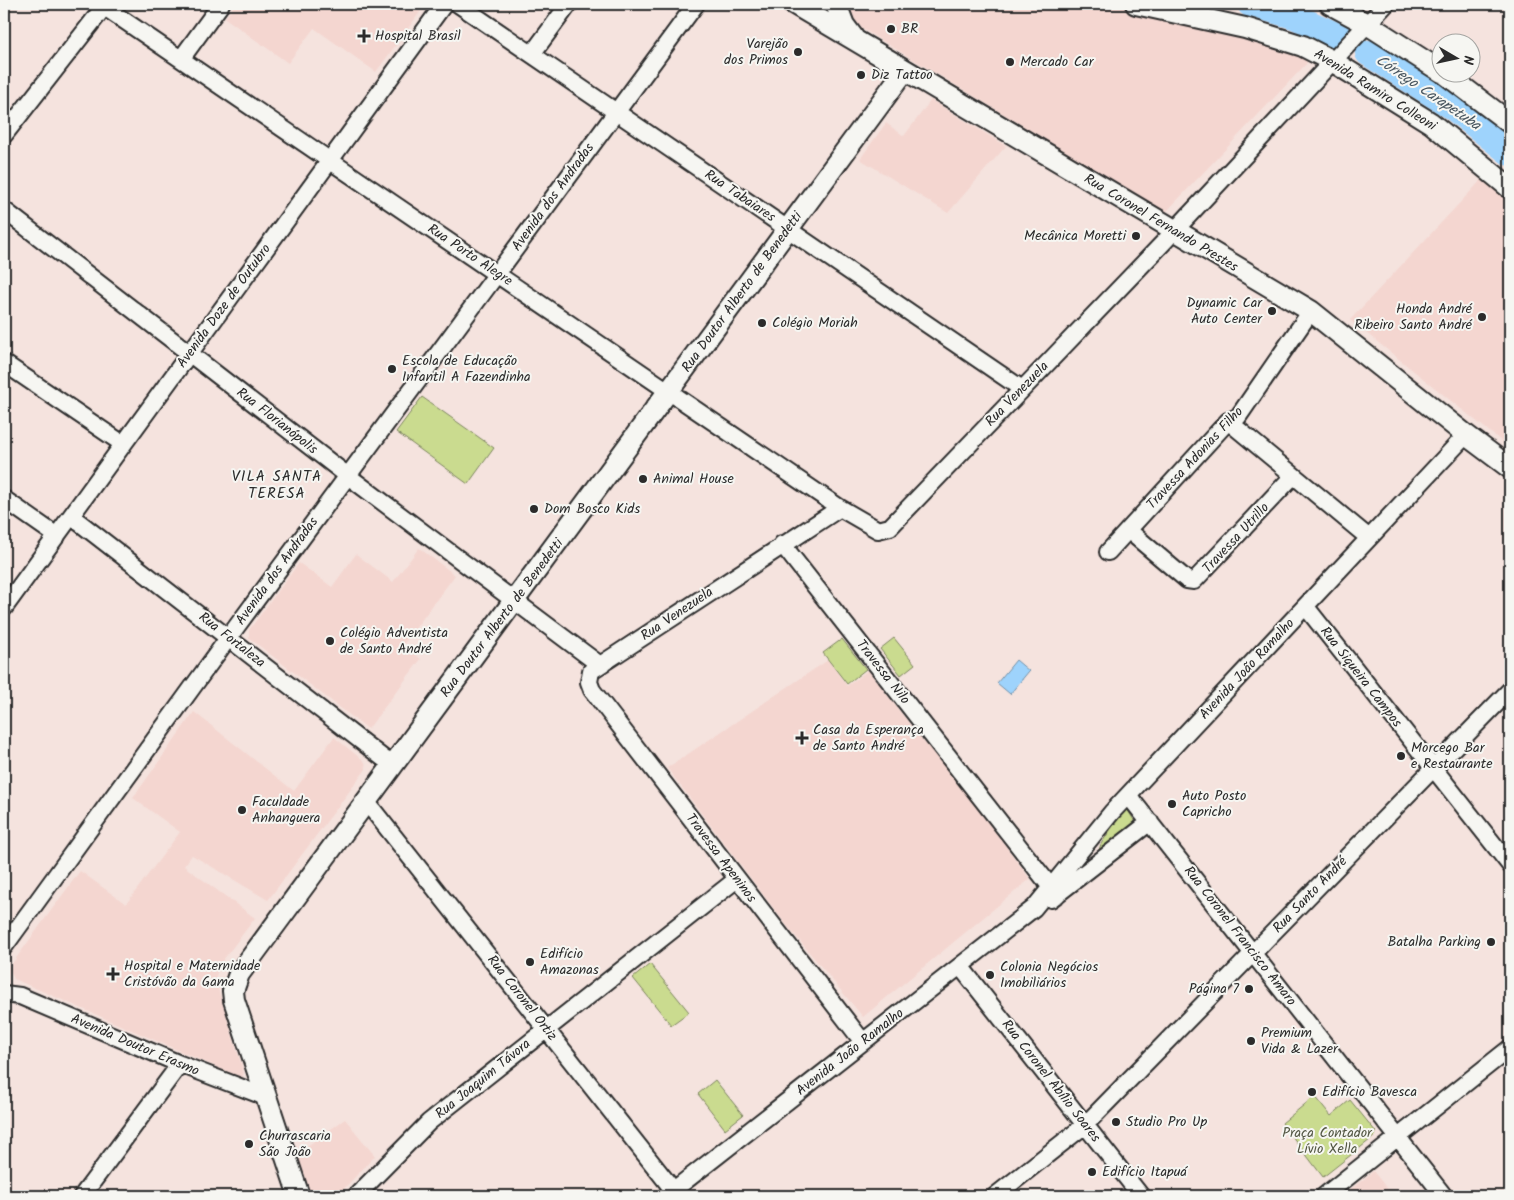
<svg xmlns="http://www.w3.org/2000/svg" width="1514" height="1200" viewBox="0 0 1514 1200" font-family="Kalam,sans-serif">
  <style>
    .built { fill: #f4d6d0 }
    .green { fill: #cadb8f; stroke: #7a835d }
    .water { fill: #9ed3fc; stroke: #7090a8 }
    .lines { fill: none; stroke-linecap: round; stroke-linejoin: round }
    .river { stroke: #9ed3fc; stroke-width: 26 }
    .minor-casing { stroke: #2b2b2b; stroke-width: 20 }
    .major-casing { stroke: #2b2b2b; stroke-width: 24 }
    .minor { stroke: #f6f6f2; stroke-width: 16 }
    .major { stroke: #f6f6f2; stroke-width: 20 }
    .poi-dot { fill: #2b2b2b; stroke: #f6f6f2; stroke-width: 2 }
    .labels { text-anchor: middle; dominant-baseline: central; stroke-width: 4; stroke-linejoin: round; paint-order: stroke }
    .poi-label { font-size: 14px; fill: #2b2b2b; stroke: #f6f6f2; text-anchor: start }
    .street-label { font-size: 14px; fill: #2b2b2b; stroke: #f6f6f2 }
    .park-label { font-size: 14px; fill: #535744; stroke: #f6f6f2 }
    .water-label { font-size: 15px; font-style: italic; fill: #48555f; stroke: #f6f6f2 }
    .neighbourhood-label { font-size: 15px; letter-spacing: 1px; fill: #2b2b2b; stroke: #f6f6f2 }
  </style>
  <rect width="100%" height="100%" fill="#f5e3de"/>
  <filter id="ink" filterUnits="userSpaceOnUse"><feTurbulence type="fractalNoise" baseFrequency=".02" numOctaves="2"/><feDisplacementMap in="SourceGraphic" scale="10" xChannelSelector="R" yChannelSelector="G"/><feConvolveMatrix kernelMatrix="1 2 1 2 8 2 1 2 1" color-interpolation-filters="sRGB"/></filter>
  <g filter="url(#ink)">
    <path class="built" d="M235 4H426L376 72 314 28 288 63 225 18Z
      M849 4H1121L1286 48 1305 57 1307 63 1166 212 861 28 852 16Z
      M931 100 1006 146 948 213 860 159 886 123 904 136Z
      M1486 175 1510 196V448L1350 320Z
      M419 548 455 575 403 645 421 659 368 729 249 638V630L299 563 332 587 356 554 393 582Z
      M828 660 847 686 868 670 914 730 959 783 1030 879 863 1017 784 922 667 768Z
      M194 712 294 791 334 737 365 762 366 769 268 900 192 855 184 866 255 918 220 964 215 979 244 1073 242 1078 14 979 9 968 80 871 126 904 180 832 133 798Z
      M345 1119 375 1156 337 1196H310L296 1154Z
      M1373 1171 1393 1196H1342L1369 1175Z"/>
    <path class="green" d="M422 397 494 448 468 484 396 432Z
      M894 638 915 664 901 675 880 649Z
      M842 639 866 669 847 684 823 653Z
      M1124 809H1127L1137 825 1102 851 1099 850 1101 844Z
      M650 964 689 1012 671 1025 633 978Z
      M715 1080 743 1115 725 1129 698 1094Z
      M1315 1096 1331 1116 1350 1100 1376 1132 1375 1136 1323 1177 1282 1123Z"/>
    <path class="water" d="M1016 660 1029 671 1010 694 997 683Z"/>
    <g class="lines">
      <path class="river" d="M1250 4 1294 16 1340 37
        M1368 53 1451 106 1510 153"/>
      <g class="minor-casing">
        <path id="minor" d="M100 4 840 508 878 530 890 527 1163 243 1386 4
          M458 4 1022 389
          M532 54 569 4
          M181 59 221 4
          M4 135 104 7
          M4 210 348 476 600 665
          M4 363 123 444
          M1228 421 1369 538
          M4 499 57 536
          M840 508 591 671 589 682 592 690 863 1042
          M71 516 392 765
          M1128 530 1187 580 1194 581 1293 476
          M782 544 1057 895
          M1108 552 1228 421 1238 417 1311 311
          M1306 607 1510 865
          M4 608 444 4
          M1128 795 1444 1196
          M365 800 678 1196
          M1051 899 1150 822
          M4 947 237 626 696 4
          M960 966 1141 1196
          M4 994 20 996 180 1064 266 1097
          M82 1196 180 1064
          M356 1196 429 1122 737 879
          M666 1196 1034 908 1112 812 1466 435
          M995 1196 1085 1125 1510 690
          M1324 1196 1510 1048"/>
      </g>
      <g class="major-casing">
        <path id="major" d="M794 4 1311 311 1466 435 1510 468
          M836 4 844 25 853 37
          M1136 4 1245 28 1303 46 1332 61 1431 123 1510 188
          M1330 4 1367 24 1442 72
          M1443 72 1510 123
          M299 1196 234 1000 233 991 239 974 905 70"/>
      </g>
      <use href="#minor" class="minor"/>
      <use href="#major" class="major"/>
    </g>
  </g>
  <g class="poi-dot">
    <circle cx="891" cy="29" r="5"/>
    <path d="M361.5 28.5h5v5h5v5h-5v5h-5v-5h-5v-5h5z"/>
    <circle cx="798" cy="52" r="5"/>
    <circle cx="1010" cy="62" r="5"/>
    <circle cx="861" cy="75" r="5"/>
    <circle cx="1136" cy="236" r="5"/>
    <circle cx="1272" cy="311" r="5"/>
    <circle cx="1482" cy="317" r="5"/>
    <circle cx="762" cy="323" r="5"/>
    <circle cx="392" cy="369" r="5"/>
    <circle cx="643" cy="479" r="5"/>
    <circle cx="534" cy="509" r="5"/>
    <circle cx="330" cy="641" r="5"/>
    <path d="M799.5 730.5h5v5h5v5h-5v5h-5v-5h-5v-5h5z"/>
    <circle cx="1401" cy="756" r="5"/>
    <circle cx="1172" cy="804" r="5"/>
    <circle cx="242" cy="810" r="5"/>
    <circle cx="1491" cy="942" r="5"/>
    <circle cx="530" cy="962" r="5"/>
    <path d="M110.5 966.5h5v5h5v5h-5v5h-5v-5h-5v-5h5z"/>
    <circle cx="990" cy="975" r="5"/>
    <circle cx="1249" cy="989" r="5"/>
    <circle cx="1251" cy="1041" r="5"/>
    <circle cx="1312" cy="1092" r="5"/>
    <circle cx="1116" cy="1122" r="5"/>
    <circle cx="249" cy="1144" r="5"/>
    <circle cx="1092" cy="1172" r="5"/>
  </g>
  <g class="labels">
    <g class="poi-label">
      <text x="901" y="29">BR</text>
      <text x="375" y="36">Hospital Brasil</text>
      <text x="788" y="44" text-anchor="end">Varejão<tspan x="788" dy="16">dos Primos</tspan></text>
      <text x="1020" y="62">Mercado Car</text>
      <text x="871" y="75">Diz Tattoo</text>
      <text x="1126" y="236" text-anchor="end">Mecânica Moretti</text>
      <text x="1262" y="303" text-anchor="end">Dynamic Car<tspan x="1262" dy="16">Auto Center</tspan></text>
      <text x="1472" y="309" text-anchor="end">Honda André<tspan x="1472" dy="16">Ribeiro Santo André</tspan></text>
      <text x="772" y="323">Colégio Moriah</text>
      <text x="402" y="361">Escola de Educação<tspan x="402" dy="16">Infantil A Fazendinha</tspan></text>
      <text x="653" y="479">Animal House</text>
      <text x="544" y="509">Dom Bosco Kids</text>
      <text x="340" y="633">Colégio Adventista<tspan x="340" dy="16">de Santo André</tspan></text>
      <text x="813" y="730">Casa da Esperança<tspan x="813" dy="16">de Santo André</tspan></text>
      <text x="1411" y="748">Morcego Bar<tspan x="1411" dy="16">e Restaurante</tspan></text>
      <text x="1182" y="796">Auto Posto<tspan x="1182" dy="16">Capricho</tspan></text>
      <text x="252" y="802">Faculdade<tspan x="252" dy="16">Anhanguera</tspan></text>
      <text x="1481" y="942" text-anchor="end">Batalha Parking</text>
      <text x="540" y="954">Edifício<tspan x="540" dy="16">Amazonas</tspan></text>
      <text x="124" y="966">Hospital e Maternidade<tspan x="124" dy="16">Cristóvão da Gama</tspan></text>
      <text x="1000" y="967">Colonia Negócios<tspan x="1000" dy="16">Imobiliários</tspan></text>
      <text x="1239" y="989" text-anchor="end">Página 7</text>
      <text x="1261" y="1033">Premium<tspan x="1261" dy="16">Vida &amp; Lazer</tspan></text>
      <text x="1322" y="1092">Edifício Bavesca</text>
      <text x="1126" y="1122">Studio Pro Up</text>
      <text x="259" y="1136">Churrascaria<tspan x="259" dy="16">São João</tspan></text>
      <text x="1102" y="1172">Edifício Itapuá</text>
    </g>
    <g class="street-label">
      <text transform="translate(1375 90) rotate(32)">Avenida Ramiro Colleoni</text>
      <text transform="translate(740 196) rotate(34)">Rua Tabaiares</text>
      <text transform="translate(553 197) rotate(-54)">Avenida dos Andradas</text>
      <text transform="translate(1161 223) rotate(31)">Rua Coronel Fernando Prestes</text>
      <text transform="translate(470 255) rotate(34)">Rua Porto Alegre</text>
      <text transform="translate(742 292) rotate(-54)">Rua Doutor Alberto de Benedetti</text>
      <text transform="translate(224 306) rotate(-54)">Avenida Doze de Outubro</text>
      <text transform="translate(1017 394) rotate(-46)">Rua Venezuela</text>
      <text transform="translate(277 421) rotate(38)">Rua Florianópolis</text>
      <text transform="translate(1195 458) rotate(-47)">Travessa Adonias Filho</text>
      <text transform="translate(1236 538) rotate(-47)">Travessa Utrillo</text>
      <text transform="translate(277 571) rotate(-54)">Avenida dos Andradas</text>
      <text transform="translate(677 614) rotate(-34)">Rua Venezuela</text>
      <text transform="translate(502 618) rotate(-53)">Rua Doutor Alberto de Benedetti</text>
      <text transform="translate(232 640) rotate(38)">Rua Fortaleza</text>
      <text transform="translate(1247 669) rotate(-47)">Avenida João Ramalho</text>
      <text transform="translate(883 672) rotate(52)">Travessa Nilo</text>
      <text transform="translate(1361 677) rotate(52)">Rua Siqueira Campos</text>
      <text transform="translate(721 858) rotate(53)">Travessa Apeninos</text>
      <text transform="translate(1310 895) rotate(-46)">Rua Santo André</text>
      <text transform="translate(1240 936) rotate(52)">Rua Coronel Francisco Amaro</text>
      <text transform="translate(522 998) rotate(52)">Rua Coronel Ortiz</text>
      <text transform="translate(135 1045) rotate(23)">Avenida Doutor Erasmo</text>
      <text transform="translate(850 1052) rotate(-38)">Avenida João Ramalho</text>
      <text transform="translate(483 1079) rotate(-39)">Rua Joaquim Távora</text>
      <text transform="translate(1051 1081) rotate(52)">Rua Coronel Abílio Soares</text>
    </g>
    <g class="park-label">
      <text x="1327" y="1133">Praça Contador<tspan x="1327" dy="16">Lívio Xella</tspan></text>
    </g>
    <g class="water-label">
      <text transform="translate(1428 93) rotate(34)">Córrego Carapetuba</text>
    </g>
    <g class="neighbourhood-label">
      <text x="277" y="477">VILA SANTA<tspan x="277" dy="17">TERESA</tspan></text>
    </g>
  </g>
  <rect width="1514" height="1200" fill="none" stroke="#f6f6f2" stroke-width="20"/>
  <rect x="10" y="10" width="1494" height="1180" fill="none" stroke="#2b2b2b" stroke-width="2" filter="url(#ink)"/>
  <g transform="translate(1456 58) rotate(99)"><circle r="24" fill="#f6f6f2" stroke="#a5a5a2"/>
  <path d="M0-4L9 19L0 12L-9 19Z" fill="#2b2b2b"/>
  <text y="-8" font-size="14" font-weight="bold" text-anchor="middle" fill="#2b2b2b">N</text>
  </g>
</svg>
